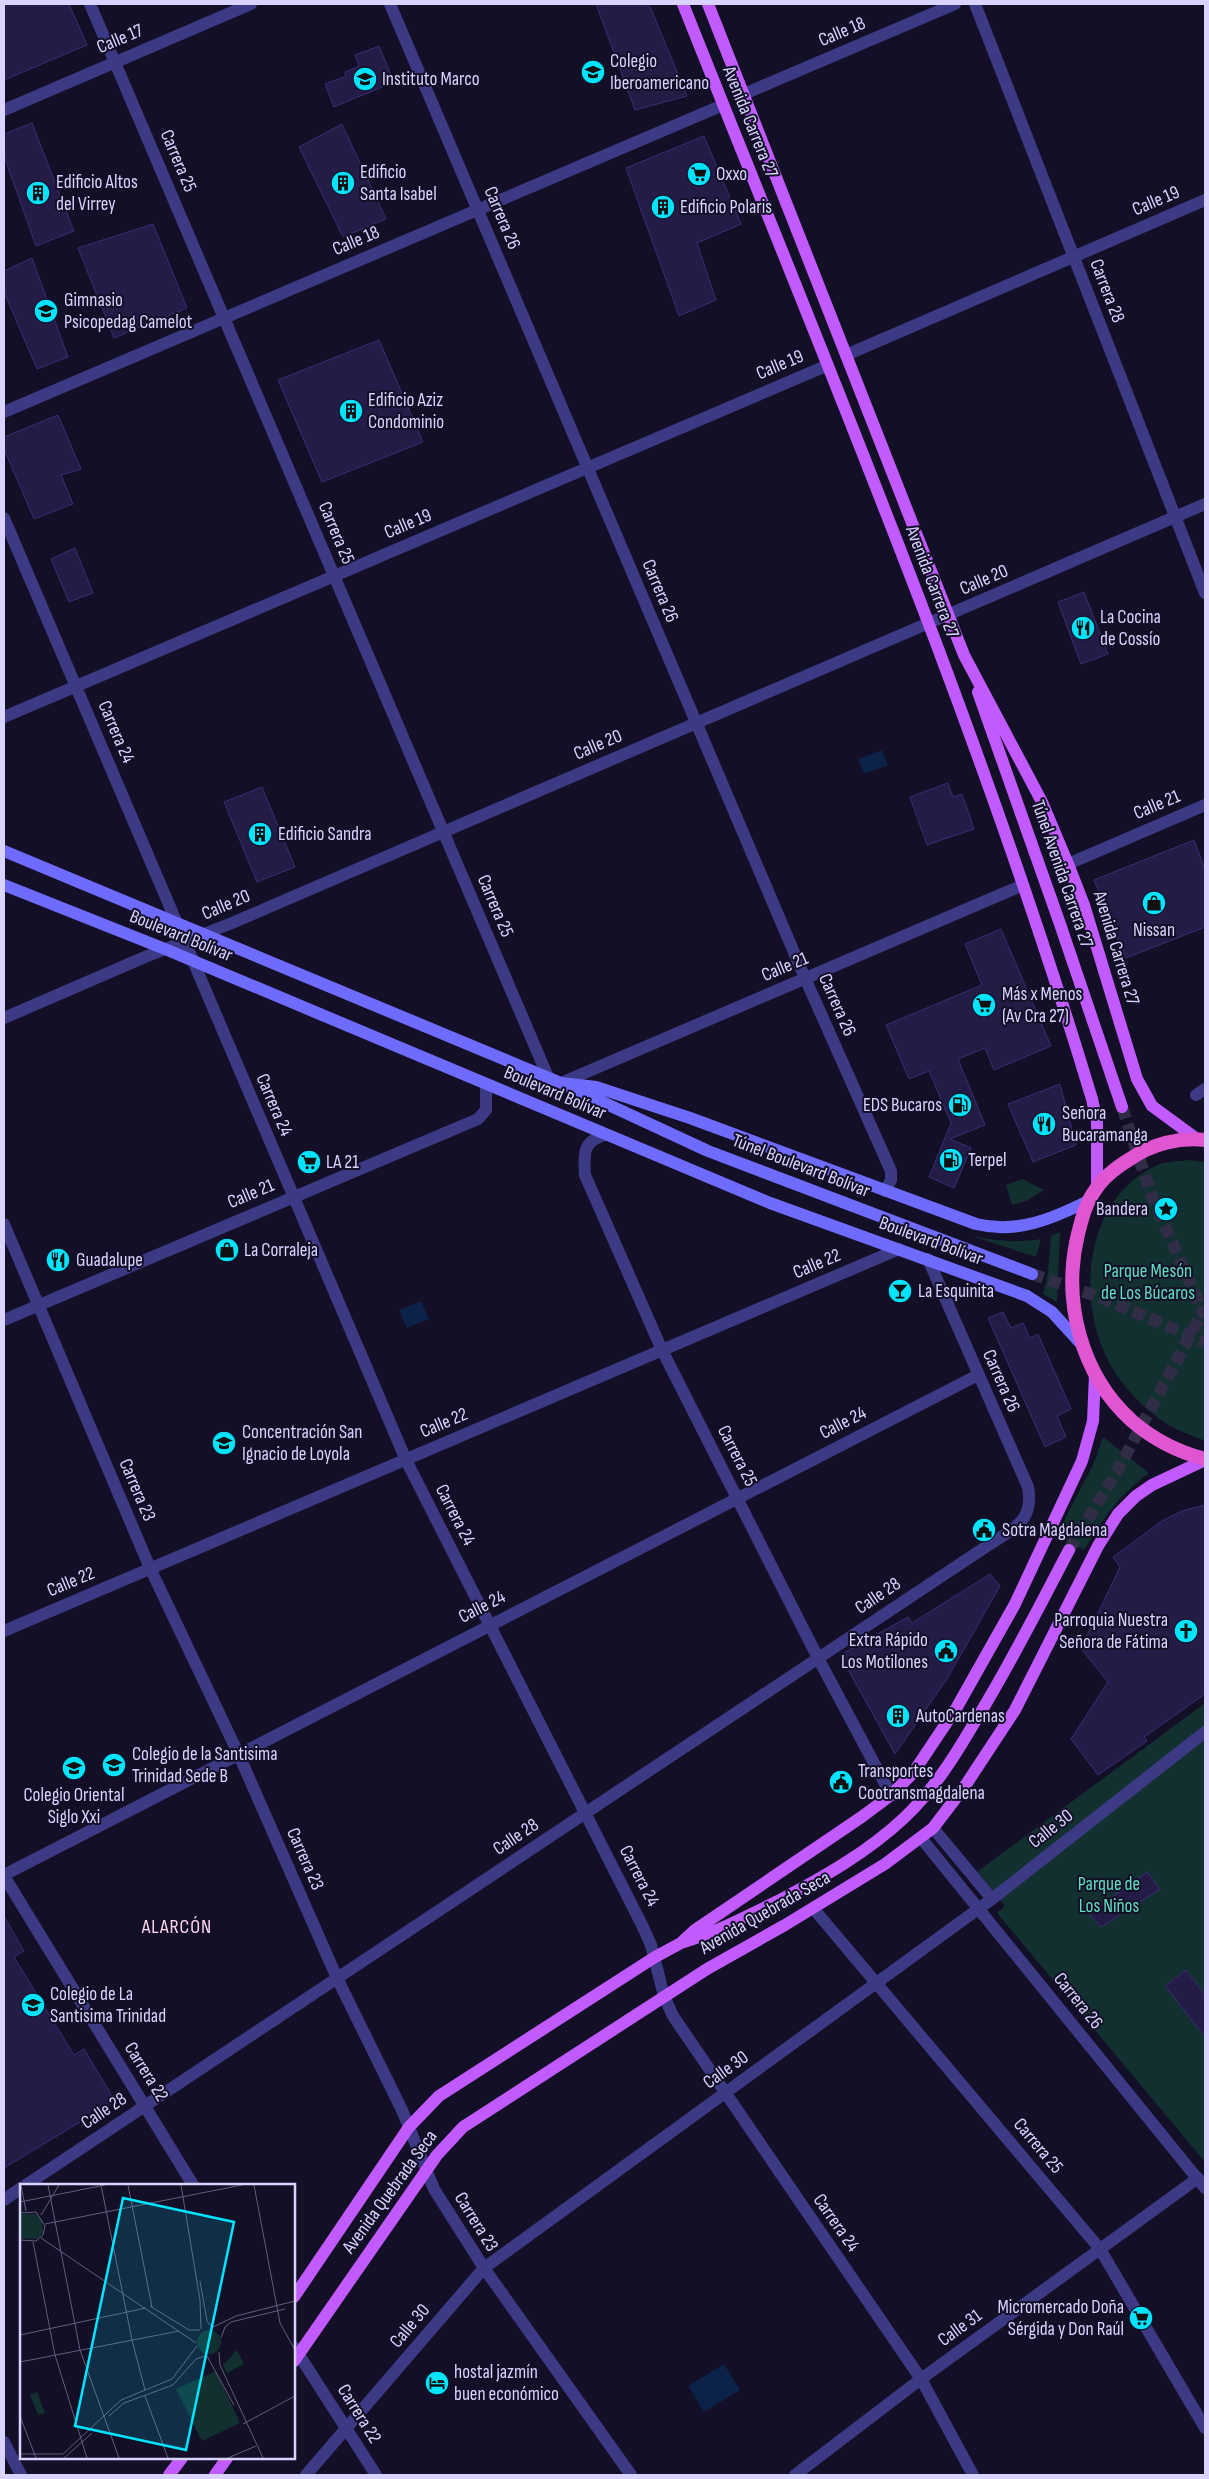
<svg xmlns="http://www.w3.org/2000/svg" width="1209" height="2479" viewBox="0 0 1209 2479" font-family="'Sofia Sans Condensed',sans-serif">
  <style>
    .green { fill: #12302f }
    .water { fill: #0c2248 }
    .building { fill: #241b47; stroke: #3b2d73 }
    .lines { fill: none; stroke-linecap: round; stroke-linejoin: round }
    .secondary-tunnel { stroke: #312d47; stroke-width: 12; stroke-dasharray: 12 6; stroke-linecap: butt }
    .primary-tunnel { stroke: #312d47; stroke-width: 12; stroke-dasharray: 12 6; stroke-linecap: butt }
    .pedestrian { stroke: #3d3a85; stroke-width: 12 }
    .minor { stroke: #3d3a85; stroke-width: 12 }
    .tertiary { stroke: #3d3a85; stroke-width: 12 }
    .secondary { stroke: #6f6bff; stroke-width: 12 }
    .primary { stroke: #c25bff; stroke-width: 12 }
    .trunk { stroke: #e055d1; stroke-width: 14 }
    .labels { text-anchor: middle; dominant-baseline: central; stroke-width: 4; stroke-linejoin: round; paint-order: stroke }
    .street-label { font-size: 19px; fill: #d9d4ff; stroke: #130f26 }
    .poi-label { font-size: 19px; fill: #d9d4ff; stroke: #130f26; text-anchor: start }
    .park-label { font-size: 19px; fill: #5fe0c0; stroke: #130f26 }
    .neighbourhood-label { font-size: 20px; letter-spacing: 1px; fill: #ffd6f0; stroke: #130f26 }
    .inset-road { fill: none; stroke: #625e7d; stroke-width: 1 }
    .view { fill: #00e5ff; fill-opacity: 0.15; stroke: #00e5ff; stroke-width: 2.5 }
    .inset-edge { fill: none; stroke: #d9d4ff; stroke-width: 2.5 }
  </style>
  <rect width="100%" height="100%" fill="#130f26"/>
  <path class="green" d="M1190 1160 1205 1162V1441C1192 1435 1175 1430 1164 1422 1143 1408 1122 1386 1110 1364 1074 1299 1085 1195 1160 1164 1169 1161 1181 1161 1190 1160Z
    M1023 1179 1044 1190 1026 1201 1012 1205 1006 1185Z
    M1060 1232 1057 1302 1043 1294 1048 1273 1051 1236Z
    M972 1236C996 1241 1016 1243 1041 1239L1036 1257Z
    M1103 1437 1149 1473C1117 1497 1105 1517 1084 1550L1056 1536 1093 1465Z
    M1205 1703V2162L997 1913 1005 1906 977 1872Z"/>
  <path class="water" d="M882 750 888 765 864 774 858 759Z
    M421 1301 429 1319 407 1328 399 1310Z
    M724 2364 740 2390 704 2412 688 2386Z"/>
  <path class="building" d="M4 4H69L87 45 4 80Z
    M596 4H649L687 96 635 110Z
    M379 46 394 82 334 107 325 84 346 76 345 72 359 66 355 55Z
    M32 123 74 231 36 246 4 156V134Z
    M342 124 386 219 343 237 299 147Z
    M704 136 741 224 697 243 716 300 679 316 626 168Z
    M153 224 187 308 114 338 78 248Z
    M32 258 68 357 37 369 4 292V271Z
    M379 340 423 442 322 482 278 380Z
    M58 415 81 469 61 475 73 504 34 519 4 449V437Z
    M75 548 93 593 69 602 51 559Z
    M1084 592 1108 654 1081 664 1058 602Z
    M948 783 953 797 962 794 974 829 927 845 910 797Z
    M262 787 295 867 257 882 224 802Z
    M1194 840 1205 869V927L1126 958 1094 880Z
    M1001 929 1051 1046 994 1070 985 1048 958 1059 985 1125 950 1139 971 1148 954 1188 929 1177 951 1123 929 1071 909 1079 886 1025 982 985 965 944Z
    M1060 1084 1076 1145 1033 1162 1008 1104Z
    M1003 1312 1011 1328 1023 1323 1030 1338 1038 1334 1071 1409 1057 1416 1066 1437 1045 1447 988 1318Z
    M1205 1505V1694L1144 1737 1147 1741 1098 1775 1071 1739 1108 1682 1083 1651 1087 1636 1120 1567 1113 1557 1162 1521 1182 1511Z
    M990 1574 1000 1586 947 1679 895 1754 840 1655 908 1617 912 1623Z
    M1147 1872 1160 1889 1101 1927 1089 1914Z
    M4 1916 24 1951 14 1957 74 2055 84 2049 115 2101 4 2168Z
    M1186 1970 1205 1995V2037L1165 1986Z"/>
  <g class="lines">
    <path class="secondary-tunnel" d="M1032 1274 1099 1297 1205 1342"/>
    <path class="primary-tunnel" d="M1122 1107 1151 1194 1205 1317
      M1069 1550 1116 1473 1205 1308"/>
    <path class="pedestrian" d="M992 1899 1205 1732"/>
    <path class="minor" d="M390 4 805 978 891 1171V1180L885 1191
      M975 4 1205 593
      M744 94 955 4
      M846 355 1205 200
      M4 412 723 105
      M4 717 826 366
      M1068 864 1205 805
      M4 1018 145 957 232 923 1205 504
      M561 1083 1023 885
      M1196 1095 1205 1089
      M605 1135C582 1141 584 1155 585 1175L662 1350 818 1658 891 1795
      M4 1224 150 1568 238 1753 337 1978 402 2110 434 2189 484 2268 631 2475
      M921 1838 1205 2188
      M4 1875 978 1375
      M813 1908 1100 2249 1205 2428
      M26 2185 984 1548C1010 1530 1035 1523 1028 1487L928 1259
      M4 2200 21 2188
      M306 2475 484 2268 992 1899 933 1828
      M795 2475 921 2379 1198 2178"/>
    <path class="tertiary" d="M90 4 548 1077
      M4 110 251 4
      M4 518 406 1460 642 1925 651 1945 664 1996 673 2016 921 2379 973 2475
      M4 1320 478 1119 486 1110V1084
      M4 1631 899 1249
      M4 1876 193 2185
      M294 2347 376 2475
      M4 2442 21 2475"/>
    <path class="secondary" d="M4 851 561 1083 596 1087 690 1118 976 1224C1017 1234 1052 1219 1088 1201
      M4 885 165 949 770 1203 1027 1296 1052 1312 1082 1345
      M570 1087 708 1151 1032 1274"/>
    <path class="primary" d="M683 4C827 366 980 726 1092 1099L1097 1122V1187
      M708 4 964 655 1042 802 1068 864 1084 905 1137 1079 1152 1106 1197 1139
      M978 692 1060 924 1122 1107
      M684 1942C717 1932 747 1916 778 1901 822 1878 868 1852 904 1818 934 1790 956 1754 976 1720 1010 1665 1039 1607 1069 1550
      M294 2297 409 2127 439 2096 655 1957 681 1943 695 1930 863 1816 891 1795 913 1773 957 1707 1015 1604 1082 1461 1093 1421 1095 1374
      M294 2361 437 2155 463 2127 707 1969 785 1925 885 1864 933 1828 965 1786 1015 1710 1098 1546 1118 1514 1136 1496 1152 1485 1205 1460
      M169 2475 182 2458
      M215 2475 227 2458"/>
    <path class="trunk" d="M1205 1140C1179 1137 1152 1144 1130 1159 1117 1167 1104 1176 1096 1189 1086 1202 1082 1218 1078 1234 1062 1300 1080 1374 1132 1421 1154 1440 1178 1452 1205 1459"/>
  </g>
  <defs>
    <g id="school-disc" transform="scale(1.25)"><circle r="9.5" fill="#00e5ff" stroke="#130f26"/><path d="M0-5L7-2L0 1L-7-2ZM-4 1L0 2.5L4 1V4Q0 6-4 4Z" fill="#111"/></g>
    <g id="university-disc" transform="scale(1.25)"><circle r="9.5" fill="#00e5ff" stroke="#130f26"/><path d="M0-5L7-2L0 1L-7-2ZM-4 1L0 2.5L4 1V4Q0 6-4 4Z" fill="#111"/></g>
    <g id="supermarket-disc" transform="scale(1.25)"><circle r="9.5" fill="#00e5ff" stroke="#130f26"/><path d="M-6-5.5h2.5l.6 2H6L4.5 2H-2.5L-4.4-4H-6ZM-1.5 3.2a1.3 1.3 0 1 0 .1 0ZM3 3.2a1.3 1.3 0 1 0 .1 0Z" fill="#111"/></g>
    <g id="building-disc" transform="scale(1.25)"><circle r="9.5" fill="#00e5ff" stroke="#130f26"/><path d="M-4-6H4V6H1V3H-1V6H-4ZM-2.5-4.3h1.7v1.8h-1.7ZM.8-4.3h1.7v1.8H.8ZM-2.5-1h1.7V.8h-1.7ZM.8-1h1.7V.8H.8Z" fill="#111"/></g>
    <g id="restaurant-disc" transform="scale(1.25)"><circle r="9.5" fill="#00e5ff" stroke="#130f26"/><path d="M-5-6h1v4h1v-4h1v4h1v-4h1v5L-1.5 .5V6h-2V.5L-5-1ZM5-6V6H3V1.5H1.5Q1.5-4 5-6Z" fill="#111"/></g>
    <g id="shop-disc" transform="scale(1.25)"><circle r="9.5" fill="#00e5ff" stroke="#130f26"/><path d="M-5-2.5h2.3a2.7 3.5 0 0 1 5.4 0H5L5.5 6h-11ZM-1.5-2.5h3a1.5 2.3 0 0 0-3 0Z" fill="#111"/></g>
    <g id="fuel-disc" transform="scale(1.25)"><circle r="9.5" fill="#00e5ff" stroke="#130f26"/><path d="M-5.5-6h7V0h2V4h1.3V-2.5L3-4.5l.8-.8L6-3V5H2.5V1h-1V6h-7ZM-4.2-4.7v3.2H.2V-4.7Z" fill="#111"/></g>
    <g id="sight-disc" transform="scale(1.25)"><circle r="9.5" fill="#00e5ff" stroke="#130f26"/><path d="M0-6L1.8-2.2L6-1.7L2.9 1.2L3.7 5.4L0 3.3L-3.7 5.4L-2.9 1.2L-6-1.7L-1.8-2.2Z" fill="#111"/></g>
    <g id="bar-disc" transform="scale(1.25)"><circle r="9.5" fill="#00e5ff" stroke="#130f26"/><path d="M-6-5H6L.8 .8V4.5H3.5V6h-7V4.5H-.8V.8Z" fill="#111"/></g>
    <g id="civic-disc" transform="scale(1.25)"><circle r="9.5" fill="#00e5ff" stroke="#130f26"/><path d="M-.6-6.5H3V-4.5H.6V-3L4-1V1h2V6H-6V1h2V-1L-.6-3ZM-1.2 2.5V6h2.4V2.5Z" fill="#111"/></g>
    <g id="church-disc" transform="scale(1.25)"><circle r="9.5" fill="#00e5ff" stroke="#130f26"/><path d="M-1.2-6h2.4v3.5h3.3v2.4h-3.3V6h-2.4V-.1h-3.3v-2.4h3.3Z" fill="#111"/></g>
    <g id="hotel-disc" transform="scale(1.25)"><circle r="9.5" fill="#00e5ff" stroke="#130f26"/><path d="M-6-4.5h1.5V1H6V5H4.5V3h-9V5H-6ZM-4 0a1.8 1.8 0 1 1 3.6 0ZM.5 0V-2.5h3Q6-2.5 6 0Z" fill="#111"/></g>
  </defs>
  <g fill-rule="evenodd">
    <use href="#school-disc" x="593" y="72"/>
    <use href="#university-disc" x="365" y="79"/>
    <use href="#supermarket-disc" x="699" y="174"/>
    <use href="#building-disc" x="343" y="183"/>
    <use href="#building-disc" x="38" y="193"/>
    <use href="#building-disc" x="663" y="207"/>
    <use href="#school-disc" x="46" y="311"/>
    <use href="#building-disc" x="351" y="411"/>
    <use href="#restaurant-disc" x="1083" y="628"/>
    <use href="#building-disc" x="260" y="834"/>
    <use href="#shop-disc" x="1154" y="903"/>
    <use href="#supermarket-disc" x="984" y="1005"/>
    <use href="#fuel-disc" x="960" y="1105"/>
    <use href="#restaurant-disc" x="1044" y="1124"/>
    <use href="#fuel-disc" x="951" y="1160"/>
    <use href="#supermarket-disc" x="309" y="1162"/>
    <use href="#sight-disc" x="1166" y="1209"/>
    <use href="#shop-disc" x="227" y="1250"/>
    <use href="#restaurant-disc" x="58" y="1260"/>
    <use href="#bar-disc" x="900" y="1291"/>
    <use href="#school-disc" x="224" y="1443"/>
    <use href="#civic-disc" x="984" y="1530"/>
    <use href="#church-disc" x="1186" y="1631"/>
    <use href="#civic-disc" x="946" y="1651"/>
    <use href="#building-disc" x="898" y="1716"/>
    <use href="#school-disc" x="114" y="1765"/>
    <use href="#school-disc" x="74" y="1768"/>
    <use href="#civic-disc" x="841" y="1782"/>
    <use href="#school-disc" x="33" y="2005"/>
    <use href="#supermarket-disc" x="1141" y="2318"/>
    <use href="#hotel-disc" x="437" y="2383"/>
  </g>
  <g class="labels">
    <g class="street-label">
      <text transform="translate(842 32) rotate(-23)">Calle 18</text>
      <text transform="translate(120 39) rotate(-23)">Calle 17</text>
      <text transform="translate(750 122) rotate(68)">Avenida Carrera 27</text>
      <text transform="translate(178 161) rotate(67)">Carrera 25</text>
      <text transform="translate(1156 201) rotate(-23)">Calle 19</text>
      <text transform="translate(502 218) rotate(67)">Carrera 26</text>
      <text transform="translate(356 241) rotate(-23)">Calle 18</text>
      <text transform="translate(1107 291) rotate(69)">Carrera 28</text>
      <text transform="translate(780 365) rotate(-23)">Calle 19</text>
      <text transform="translate(408 524) rotate(-23)">Calle 19</text>
      <text transform="translate(336 533) rotate(67)">Carrera 25</text>
      <text transform="translate(984 580) rotate(-23)">Calle 20</text>
      <text transform="translate(932 582) rotate(69)">Avenida Carrera 27</text>
      <text transform="translate(660 591) rotate(67)">Carrera 26</text>
      <text transform="translate(116 732) rotate(67)">Carrera 24</text>
      <text transform="translate(598 745) rotate(-23)">Calle 20</text>
      <text transform="translate(1157 805) rotate(-23)">Calle 21</text>
      <text transform="translate(1062 874) rotate(71)">Túnel Avenida Carrera 27</text>
      <text transform="translate(226 905) rotate(-23)">Calle 20</text>
      <text transform="translate(495 906) rotate(67)">Carrera 25</text>
      <text transform="translate(181 936) rotate(22)">Boulevard Bolívar</text>
      <text transform="translate(1116 948) rotate(73)">Avenida Carrera 27</text>
      <text transform="translate(785 967) rotate(-23)">Calle 21</text>
      <text transform="translate(837 1005) rotate(66)">Carrera 26</text>
      <text transform="translate(555 1093) rotate(23)">Boulevard Bolívar</text>
      <text transform="translate(274 1105) rotate(67)">Carrera 24</text>
      <text transform="translate(801 1166) rotate(21)">Túnel Boulevard Bolívar</text>
      <text transform="translate(251 1194) rotate(-23)">Calle 21</text>
      <text transform="translate(931 1241) rotate(20)">Boulevard Bolívar</text>
      <text transform="translate(817 1264) rotate(-23)">Calle 22</text>
      <text transform="translate(1001 1381) rotate(66)">Carrera 26</text>
      <text transform="translate(444 1423) rotate(-23)">Calle 22</text>
      <text transform="translate(843 1423) rotate(-27)">Calle 24</text>
      <text transform="translate(737 1456) rotate(63)">Carrera 25</text>
      <text transform="translate(137 1490) rotate(67)">Carrera 23</text>
      <text transform="translate(455 1515) rotate(63)">Carrera 24</text>
      <text transform="translate(71 1582) rotate(-23)">Calle 22</text>
      <text transform="translate(878 1596) rotate(-34)">Calle 28</text>
      <text transform="translate(482 1607) rotate(-27)">Calle 24</text>
      <text transform="translate(1051 1829) rotate(-38)">Calle 30</text>
      <text transform="translate(516 1837) rotate(-34)">Calle 28</text>
      <text transform="translate(305 1859) rotate(66)">Carrera 23</text>
      <text transform="translate(639 1876) rotate(63)">Carrera 24</text>
      <text transform="translate(765 1913) rotate(-30)">Avenida Quebrada Seca</text>
      <text transform="translate(1078 2001) rotate(51)">Carrera 26</text>
      <text transform="translate(726 2070) rotate(-36)">Calle 30</text>
      <text transform="translate(146 2072) rotate(58)">Carrera 22</text>
      <text transform="translate(104 2111) rotate(-34)">Calle 28</text>
      <text transform="translate(1038 2146) rotate(50)">Carrera 25</text>
      <text transform="translate(390 2192) rotate(-54)">Avenida Quebrada Seca</text>
      <text transform="translate(476 2222) rotate(58)">Carrera 23</text>
      <text transform="translate(836 2223) rotate(55)">Carrera 24</text>
      <text transform="translate(410 2326) rotate(-50)">Calle 30</text>
      <text transform="translate(960 2328) rotate(-36)">Calle 31</text>
      <text transform="translate(359 2414) rotate(58)">Carrera 22</text>
    </g>
    <g class="poi-label">
      <text x="610" y="61">Colegio<tspan x="610" dy="22">Iberoamericano</tspan></text>
      <text x="382" y="79">Instituto Marco</text>
      <text x="360" y="172">Edificio<tspan x="360" dy="22">Santa Isabel</tspan></text>
      <text x="716" y="174">Oxxo</text>
      <text x="56" y="182">Edificio Altos<tspan x="56" dy="22">del Virrey</tspan></text>
      <text x="680" y="207">Edificio Polaris</text>
      <text x="64" y="300">Gimnasio<tspan x="64" dy="22">Psicopedag Camelot</tspan></text>
      <text x="368" y="400">Edificio Aziz<tspan x="368" dy="22">Condominio</tspan></text>
      <text x="1100" y="617">La Cocina<tspan x="1100" dy="22">de Cossío</tspan></text>
      <text x="278" y="834">Edificio Sandra</text>
      <text x="1154" y="930" text-anchor="middle">Nissan</text>
      <text x="1002" y="994">Más x Menos<tspan x="1002" dy="22">(Av Cra 27)</tspan></text>
      <text x="942" y="1105" text-anchor="end">EDS Bucaros</text>
      <text x="1062" y="1113">Señora<tspan x="1062" dy="22">Bucaramanga</tspan></text>
      <text x="968" y="1160">Terpel</text>
      <text x="326" y="1162">LA 21</text>
      <text x="1148" y="1209" text-anchor="end">Bandera</text>
      <text x="244" y="1250">La Corraleja</text>
      <text x="76" y="1260">Guadalupe</text>
      <text x="918" y="1291">La Esquinita</text>
      <text x="242" y="1432">Concentración San<tspan x="242" dy="22">Ignacio de Loyola</tspan></text>
      <text x="1002" y="1530">Sotra Magdalena</text>
      <text x="1168" y="1620" text-anchor="end">Parroquia Nuestra<tspan x="1168" dy="22">Señora de Fátima</tspan></text>
      <text x="928" y="1640" text-anchor="end">Extra Rápido<tspan x="928" dy="22">Los Motilones</tspan></text>
      <text x="916" y="1716">AutoCardenas</text>
      <text x="132" y="1754">Colegio de la Santisima<tspan x="132" dy="22">Trinidad Sede B</tspan></text>
      <text x="858" y="1771">Transportes<tspan x="858" dy="22">Cootransmagdalena</tspan></text>
      <text x="74" y="1795" text-anchor="middle">Colegio Oriental<tspan x="74" dy="22">Siglo Xxi</tspan></text>
      <text x="50" y="1994">Colegio de La<tspan x="50" dy="22">Santisima Trinidad</tspan></text>
      <text x="1124" y="2307" text-anchor="end">Micromercado Doña<tspan x="1124" dy="22">Sérgida y Don Raúl</tspan></text>
      <text x="454" y="2372">hostal jazmín<tspan x="454" dy="22">buen económico</tspan></text>
    </g>
    <g class="park-label">
      <text x="1148" y="1271">Parque Mesón<tspan x="1148" dy="22">de Los Búcaros</tspan></text>
      <text x="1109" y="1884">Parque de<tspan x="1109" dy="22">Los Niños</tspan></text>
    </g>
    <g class="neighbourhood-label">
      <text x="177" y="1927">ALARCÓN</text>
    </g>
  </g>
  <g transform="translate(20 2184)">
    <rect width="275" height="275" fill="#130f26"/>
    <path d="M3 30H16L22 36 23 48 18 55 0 54V32ZM177 158a12 12 0 1 1 24 0a12 12 0 1 1-24 0ZM217 166 224 180 207 189 203 181ZM196 187 220 239 182 257 156 205ZM17 208 25 229 18 231 10 211Z" fill="#12302f"/>
    <path class="inset-road" d="M1 1 6 27M28 1 60 166 99 274M81 1 112 156 125 206M108 1 132 123M161 1 180 116 181 145M234 1 260 139 275 166M0 18 85 1M0 29 16 28 25 42 23 51 16 57 0 56M21 31 39 1M25 40 222 1M21 54 176 159M13 58 35 171 67 274M180 97 187 137 191 142M130 122 169 146H180M193 143 216 132 275 117M0 151 126 124M201 154 205 143 211 138 265 125M199 168 200 181 243 274M187 172 214 221M0 178 159 147M125 212 148 274M0 232 16 274M89 232 104 219 153 201 176 175 185 172M223 240 275 212M0 270H43L101 216 152 195 177 162M44 274 72 249M208 274 236 262"/>
    <path class="view" d="M103 14 214 38 166 266 55 242Z"/>
    <rect width="275" height="275" class="inset-edge"/>
  </g>
  <rect width="1209" height="2479" fill="none" stroke="#d9d4ff" stroke-width="10"/>
</svg>
